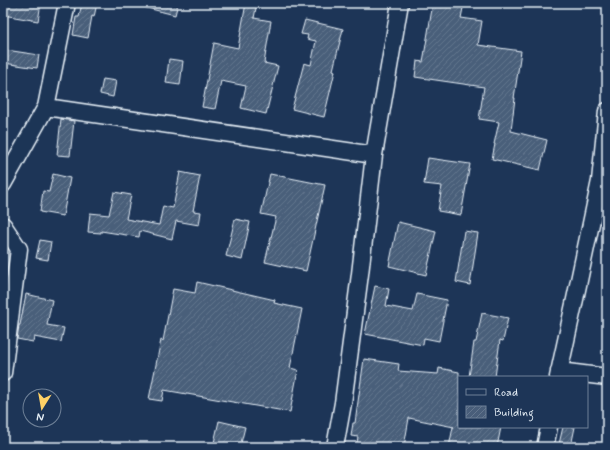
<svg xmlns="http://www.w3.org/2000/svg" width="610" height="450" viewBox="0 0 610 450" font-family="Mynerve,sans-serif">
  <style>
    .building { fill: url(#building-hatch); stroke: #e8f1f8 }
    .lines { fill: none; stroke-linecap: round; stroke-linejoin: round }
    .street-casing { stroke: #e8f1f8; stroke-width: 19 }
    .street { stroke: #1d3557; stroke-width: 16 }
  </style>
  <defs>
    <pattern id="building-hatch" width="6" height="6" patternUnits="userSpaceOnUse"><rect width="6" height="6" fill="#495e7a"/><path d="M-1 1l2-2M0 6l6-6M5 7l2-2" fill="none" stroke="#63768e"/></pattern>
  </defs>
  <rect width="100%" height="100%" fill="#1d3557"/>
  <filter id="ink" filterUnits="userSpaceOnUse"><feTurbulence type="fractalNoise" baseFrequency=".025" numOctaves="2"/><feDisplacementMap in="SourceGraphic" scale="8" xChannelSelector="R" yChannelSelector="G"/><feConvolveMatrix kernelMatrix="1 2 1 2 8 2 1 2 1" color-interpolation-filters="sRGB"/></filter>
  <g filter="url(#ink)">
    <path class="building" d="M3 3H41L38 21 3 15Z
      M82 3H97L94 17 92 16 88 38 73 35 76 17H79Z
      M144 3H178L175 15 143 7Z
      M246 3H257L254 18 271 21 264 63 278 66 266 114 241 108 246 86 221 81 215 109 202 107 214 43 238 48Z
      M433 3H464L461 18 482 21 478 45 521 51 514 98H515L511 131 547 140 540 170 492 159 495 144H494L499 122 479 119 484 87 415 77 417 61 423 62Z
      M305 20 343 29 333 70 335 71 324 117 292 109 304 63 311 65 316 41 307 39 308 35 301 34Z
      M6 50 39 55 37 68 4 63Z
      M169 59 183 61 180 85 166 83Z
      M103 79 116 81 113 97 100 94Z
      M61 119 74 121 70 156 57 155Z
      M428 158 470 164 461 215 438 211 442 186 424 184Z
      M180 172 200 176 193 211 201 212 199 225 176 221 172 239 140 231 139 237 101 231V233L88 232 90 213 109 215 114 192 131 195 126 219 159 225 163 206 173 208Z
      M53 174 70 178 63 216 40 212 43 191 49 192Z
      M270 174 325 185 306 271 265 262 276 217 261 214Z
      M235 219 250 222 242 260 226 256Z
      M398 222 436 231 426 275 389 266Z
      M464 231 478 233 470 285 456 282Z
      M40 240 51 242 48 260 36 258Z
      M197 282 275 300 274 303 302 309 290 368 298 370 290 412 164 390 162 401 149 399 161 340 163 341 173 289 195 293Z
      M375 286 389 289 386 306 413 311 417 294 447 300 439 341 424 338 423 345 365 334Z
      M26 294 52 300 47 325 64 328 61 342 34 337 33 342 17 339 19 325H20Z
      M482 313 508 318 503 341 500 340 495 377H469L474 342H476Z
      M364 359 399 364 398 371 438 374 439 368 459 372V427H501L497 447H449L453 427H454L409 418 404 447H356L358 437 351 436 353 423H355Z
      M219 421 245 427 240 447H213Z
      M563 427H575L571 446 559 444Z"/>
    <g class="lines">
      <g class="street-casing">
        <path id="street" d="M46 107 374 155
          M3 184 46 107 67 3
          M3 225 19 249 3 373
          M559 371 607 377
          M558 377 574 304 600 181 607 111
          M335 447 343 403 360 274 374 155 400 3
          M545 447 549 427"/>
      </g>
      <use href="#street" class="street"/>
    </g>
  </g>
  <rect width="610" height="450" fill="none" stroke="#1d3557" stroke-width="16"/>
  <rect x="8" y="8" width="594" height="434" fill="none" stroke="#e8f1f8" stroke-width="1.5" filter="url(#ink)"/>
  <rect x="458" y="376" width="130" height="52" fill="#1d3557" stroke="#6e8097"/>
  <rect x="466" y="389" width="20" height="6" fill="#1d3557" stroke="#6e8097"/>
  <text x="494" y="396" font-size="12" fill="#e8f1f8">Road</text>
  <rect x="466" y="406" width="20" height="12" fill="url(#building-hatch)" stroke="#6e8097"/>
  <text x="494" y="416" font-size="12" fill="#e8f1f8">Building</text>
  <g transform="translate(42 408) rotate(191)"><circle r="19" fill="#1d3557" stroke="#6e8097"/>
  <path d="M0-3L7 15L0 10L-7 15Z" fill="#ffd166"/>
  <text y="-6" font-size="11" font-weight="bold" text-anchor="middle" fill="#e8f1f8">N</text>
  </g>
</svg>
